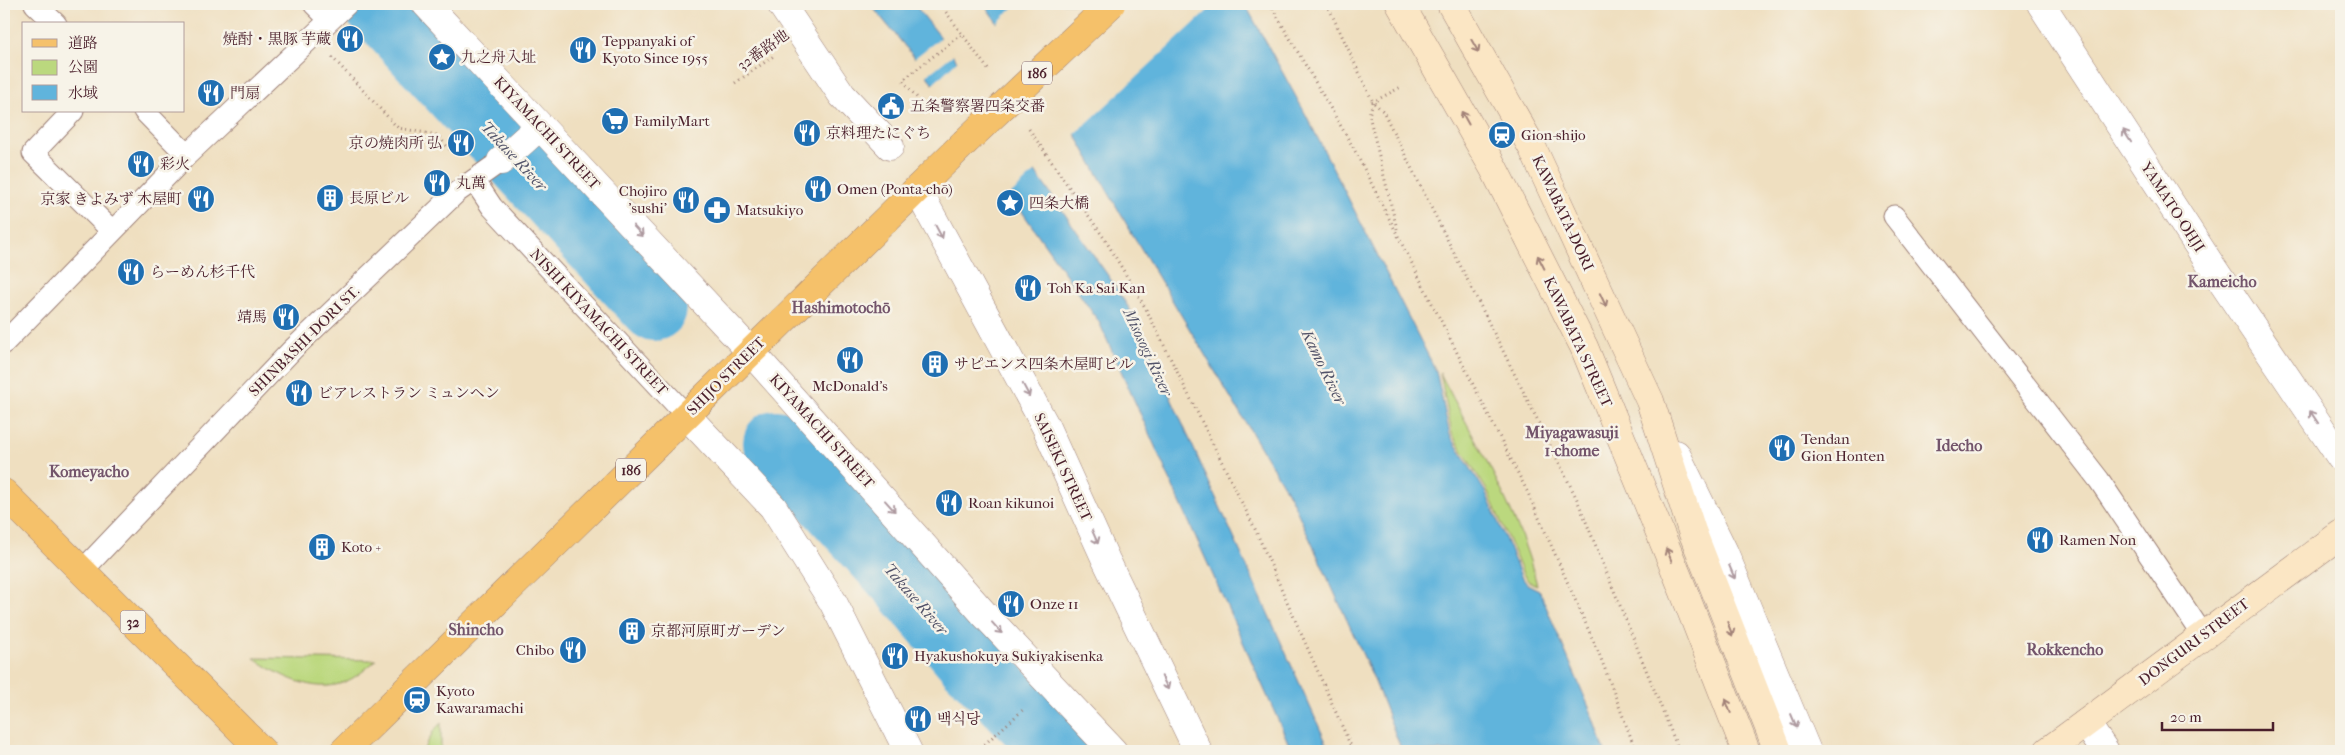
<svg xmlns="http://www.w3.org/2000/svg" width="2345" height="755" viewBox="0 0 2345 755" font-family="'IM FELL French Canon','Noto Serif JP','Noto Serif KR',serif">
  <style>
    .green { fill: #bbd87e; stroke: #827c54 }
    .water { fill: #60b4dc; stroke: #556a84 }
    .pier { fill: #efdfc0 }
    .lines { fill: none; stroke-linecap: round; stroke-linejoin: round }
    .river { stroke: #60b4dc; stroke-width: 66 }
    .lane-casing { stroke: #9c7f76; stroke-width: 23 }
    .street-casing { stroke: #9c7f76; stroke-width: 29 }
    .secondary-casing { stroke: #9c7f76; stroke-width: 29 }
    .primary-casing { stroke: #9c7f76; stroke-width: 29 }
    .path { stroke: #9c7f76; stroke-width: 3; stroke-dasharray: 1 4; stroke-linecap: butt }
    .lane { stroke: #fff; stroke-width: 21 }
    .street { stroke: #fff; stroke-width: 28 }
    .secondary { stroke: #fbe6c4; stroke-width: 28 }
    .primary { stroke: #f5c16b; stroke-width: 28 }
    .primary-bridge-casing { stroke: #9c7f76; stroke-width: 29; stroke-linecap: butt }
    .primary-bridge { stroke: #f5c16b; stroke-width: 28 }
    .oneway { stroke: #a28278 }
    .oneway2 { stroke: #ae9aa0 }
    .labels { text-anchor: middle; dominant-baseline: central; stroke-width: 5; stroke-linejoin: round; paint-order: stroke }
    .shield { fill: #f7f3e8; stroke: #7e5f64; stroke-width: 1 }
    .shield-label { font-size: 14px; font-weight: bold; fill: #4a1f2b }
    .poi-label { font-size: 15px; fill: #4a1f2b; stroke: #f7f3e8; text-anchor: start }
    .street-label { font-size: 15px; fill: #4a1f2b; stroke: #f7f3e8 }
    .water-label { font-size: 16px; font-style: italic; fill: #525369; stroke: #f7f3e8 }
    .neighbourhood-label { font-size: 16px; font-weight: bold; fill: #73546b; stroke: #f7f3e8 }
  </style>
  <rect width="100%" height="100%" fill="#f7f3e8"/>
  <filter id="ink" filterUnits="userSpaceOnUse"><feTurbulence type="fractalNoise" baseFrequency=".02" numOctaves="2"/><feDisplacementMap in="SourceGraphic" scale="10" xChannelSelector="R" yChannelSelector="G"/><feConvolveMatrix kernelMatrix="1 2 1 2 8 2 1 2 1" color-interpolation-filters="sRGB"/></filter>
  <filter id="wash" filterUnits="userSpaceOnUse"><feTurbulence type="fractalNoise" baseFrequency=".0096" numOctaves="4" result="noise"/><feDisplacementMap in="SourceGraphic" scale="20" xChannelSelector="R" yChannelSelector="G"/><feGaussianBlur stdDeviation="1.12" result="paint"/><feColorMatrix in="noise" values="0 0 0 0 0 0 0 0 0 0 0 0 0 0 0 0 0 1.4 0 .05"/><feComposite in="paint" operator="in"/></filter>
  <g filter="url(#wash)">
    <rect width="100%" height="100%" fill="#efdfc0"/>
    <path class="green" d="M1440 373C1475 441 1518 510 1537 585L1529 582 1523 574 1488 492 1452 434Z
      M254 658 376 660C367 668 357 677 345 682 314 695 278 675 254 658Z
      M441 723V751H423L434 730Z"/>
    <path class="water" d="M870 4H914L939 35 1109 277 1134 316 1330 751H1292L1099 322 914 57Z
      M984 4H1245L1306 115 1436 371 1450 435 1486 493 1521 576 1527 584 1539 590 1594 719 1605 751H1402L1373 677 1291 498 1127 225 1075 134Z"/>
    <path class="pier" d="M1017 4H1215L1073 136 996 24Z
      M943 36 955 53 925 77 912 60Z
      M959 59 1037 170 1009 196 931 86Z"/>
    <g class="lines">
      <path class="river" d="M375 4 654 308
        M776 443 904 583 969 660 1059 751"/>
    </g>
  </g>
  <g filter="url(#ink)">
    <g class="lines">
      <g class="lane-casing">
        <path id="lane" d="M35 4 56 24
          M314 4 330 20
          M73 111 33 153 112 231
          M144 111 187 155
          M474 180 492 207 686 415
          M1894 216 2099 480 2203 635
          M4 343 187 155 347 4
          M82 571 292 350 457 192 501 161"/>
      </g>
      <g class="street-casing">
        <path id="street" d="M426 4 751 352 985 615 1113 751
          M781 4 842 95 890 146
          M2041 4 2210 264 2341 458
          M501 161 540 126
          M917 189 1045 425 1106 560 1198 751
          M686 415 773 507 833 602 908 751
          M1676 454 1724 552 1807 751
          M2086 723 2105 751"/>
      </g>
      <g class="secondary-casing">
        <path id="secondary" d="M1400 4 1493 167 1584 347 1678 577 1746 751
          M1451 4 1532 147 1650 401 1692 531 1778 751
          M2048 751 2341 534"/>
      </g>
      <g class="primary-casing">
        <path id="primary" d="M4 493 262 751
          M344 751 964 143"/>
      </g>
      <path class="path" d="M940 4 990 72
        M1270 4 1353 147 1528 493 1600 656 1636 751
        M1327 4 1373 102 1383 111 1576 497 1679 751
        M332 57 398 128 437 135 456 156
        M735 83 775 55
        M926 109 903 80 963 33
        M1029 129 1106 241 1146 309 1255 529 1353 751
        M1397 229 1369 115 1373 102 1401 87
        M977 751 1025 708"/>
      <use href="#lane" class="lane"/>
      <use href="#street" class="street"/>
      <use href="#secondary" class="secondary"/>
      <use href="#primary" class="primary"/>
      <g class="primary-bridge-casing">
        <path id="primary-bridge" d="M964 143 1111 4"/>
      </g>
      <use href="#primary-bridge" class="primary-bridge"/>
    </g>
    <defs><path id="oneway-shaft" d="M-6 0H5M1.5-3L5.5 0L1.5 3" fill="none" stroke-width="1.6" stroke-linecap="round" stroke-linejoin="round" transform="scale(1.25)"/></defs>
    <g class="oneway">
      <use href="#oneway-shaft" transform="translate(1475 46) rotate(60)"/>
      <use href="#oneway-shaft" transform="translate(1465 118) rotate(-119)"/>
      <use href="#oneway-shaft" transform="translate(1541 262) rotate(-117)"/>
      <use href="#oneway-shaft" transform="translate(1603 300) rotate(65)"/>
      <use href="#oneway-shaft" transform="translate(1669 555) rotate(-112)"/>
      <use href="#oneway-shaft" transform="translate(1730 629) rotate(69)"/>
      <use href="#oneway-shaft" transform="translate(1728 706) rotate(-111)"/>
    </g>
    <g class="oneway2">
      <use href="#oneway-shaft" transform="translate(2127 136) rotate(-123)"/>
      <use href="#oneway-shaft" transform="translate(638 231) rotate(47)"/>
      <use href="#oneway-shaft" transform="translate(939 232) rotate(62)"/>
      <use href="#oneway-shaft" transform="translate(1026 390) rotate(62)"/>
      <use href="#oneway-shaft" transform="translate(2314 417) rotate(-124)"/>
      <use href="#oneway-shaft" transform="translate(890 506) rotate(48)"/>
      <use href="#oneway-shaft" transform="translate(1095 537) rotate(66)"/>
      <use href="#oneway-shaft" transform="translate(1732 572) rotate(67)"/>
      <use href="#oneway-shaft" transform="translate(997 628) rotate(48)"/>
      <use href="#oneway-shaft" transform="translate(1165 683) rotate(64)"/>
      <use href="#oneway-shaft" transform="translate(1794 721) rotate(67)"/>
    </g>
  </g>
  <defs>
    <g id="restaurant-disc" transform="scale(1.4375)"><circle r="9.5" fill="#1f6fb2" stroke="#f7f3e8"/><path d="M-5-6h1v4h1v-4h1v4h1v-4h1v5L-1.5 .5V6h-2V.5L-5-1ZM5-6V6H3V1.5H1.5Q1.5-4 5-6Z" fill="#fff"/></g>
    <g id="sight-disc" transform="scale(1.4375)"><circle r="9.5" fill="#1f6fb2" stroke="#f7f3e8"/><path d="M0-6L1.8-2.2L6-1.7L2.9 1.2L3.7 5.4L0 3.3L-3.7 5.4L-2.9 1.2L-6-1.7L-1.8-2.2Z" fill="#fff"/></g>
    <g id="civic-disc" transform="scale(1.4375)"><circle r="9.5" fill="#1f6fb2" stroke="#f7f3e8"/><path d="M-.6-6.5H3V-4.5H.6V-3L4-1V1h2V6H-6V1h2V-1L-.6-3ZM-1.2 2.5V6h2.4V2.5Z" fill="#fff"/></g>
    <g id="supermarket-disc" transform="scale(1.4375)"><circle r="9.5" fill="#1f6fb2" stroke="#f7f3e8"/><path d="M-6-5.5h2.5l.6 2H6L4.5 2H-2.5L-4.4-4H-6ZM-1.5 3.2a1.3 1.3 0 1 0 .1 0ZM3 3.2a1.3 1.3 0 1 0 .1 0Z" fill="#fff"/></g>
    <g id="station-disc" transform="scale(1.4375)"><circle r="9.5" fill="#1f6fb2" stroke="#f7f3e8"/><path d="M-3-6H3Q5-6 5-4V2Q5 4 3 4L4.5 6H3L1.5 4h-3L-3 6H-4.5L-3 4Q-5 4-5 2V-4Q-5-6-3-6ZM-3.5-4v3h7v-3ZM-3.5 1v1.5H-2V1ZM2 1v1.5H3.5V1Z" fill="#fff"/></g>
    <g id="building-disc" transform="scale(1.4375)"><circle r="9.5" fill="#1f6fb2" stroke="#f7f3e8"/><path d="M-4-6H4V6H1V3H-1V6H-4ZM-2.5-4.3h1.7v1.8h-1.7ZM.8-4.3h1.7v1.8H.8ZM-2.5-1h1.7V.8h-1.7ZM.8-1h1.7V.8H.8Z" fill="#fff"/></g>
    <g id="pharmacy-disc" transform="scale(1.4375)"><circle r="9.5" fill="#1f6fb2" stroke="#f7f3e8"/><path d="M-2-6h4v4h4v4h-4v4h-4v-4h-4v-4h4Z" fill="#fff"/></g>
  </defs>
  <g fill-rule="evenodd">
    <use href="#restaurant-disc" x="350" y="39"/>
    <use href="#restaurant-disc" x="583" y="50"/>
    <use href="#sight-disc" x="442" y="57"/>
    <use href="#restaurant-disc" x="211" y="93"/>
    <use href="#civic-disc" x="891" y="106"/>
    <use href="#supermarket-disc" x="615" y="121"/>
    <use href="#restaurant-disc" x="807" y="133"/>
    <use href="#station-disc" x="1502" y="135"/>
    <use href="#restaurant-disc" x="461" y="143"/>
    <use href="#restaurant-disc" x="141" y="164"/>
    <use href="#restaurant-disc" x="437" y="183"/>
    <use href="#restaurant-disc" x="818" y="189"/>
    <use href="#building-disc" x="330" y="198"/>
    <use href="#restaurant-disc" x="201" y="199"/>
    <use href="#restaurant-disc" x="686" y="200"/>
    <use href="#sight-disc" x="1010" y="203"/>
    <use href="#pharmacy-disc" x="717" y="210"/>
    <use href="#restaurant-disc" x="131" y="272"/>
    <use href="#restaurant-disc" x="1028" y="288"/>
    <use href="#restaurant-disc" x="286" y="317"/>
    <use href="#restaurant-disc" x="850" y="360"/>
    <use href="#building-disc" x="935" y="364"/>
    <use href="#restaurant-disc" x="299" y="393"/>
    <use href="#restaurant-disc" x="1782" y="448"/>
    <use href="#restaurant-disc" x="949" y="503"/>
    <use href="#restaurant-disc" x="2040" y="540"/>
    <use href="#building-disc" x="322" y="547"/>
    <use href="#restaurant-disc" x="1011" y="604"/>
    <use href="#building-disc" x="632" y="631"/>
    <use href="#restaurant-disc" x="573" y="650"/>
    <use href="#restaurant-disc" x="895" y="656"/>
    <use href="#station-disc" x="417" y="700"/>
    <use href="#restaurant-disc" x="918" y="719"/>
  </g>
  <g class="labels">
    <g class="shield">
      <rect x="1022" y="61.5" width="30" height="23" rx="4"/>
      <rect x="616" y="458.5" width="30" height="23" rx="4"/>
      <rect x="120.5" y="610.5" width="25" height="23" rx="4"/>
    </g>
    <g class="shield-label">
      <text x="1037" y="73">186</text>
      <text x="631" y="470">186</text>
      <text x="133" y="622">32</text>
    </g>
    <g class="poi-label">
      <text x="331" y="39" text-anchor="end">焼酎・黒豚 芋蔵</text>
      <text x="602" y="41">Teppanyaki of<tspan x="602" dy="17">Kyoto Since 1955</tspan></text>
      <text x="461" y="57">九之舟入址</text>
      <text x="230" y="93">門扇</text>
      <text x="910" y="106">五条警察署四条交番</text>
      <text x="634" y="121">FamilyMart</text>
      <text x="826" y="133">京料理たにぐち</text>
      <text x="1521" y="135">Gion-shijo</text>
      <text x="442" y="143" text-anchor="end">京の焼肉所 弘</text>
      <text x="160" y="164">彩火</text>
      <text x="456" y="183">丸萬</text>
      <text x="837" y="189">Omen (Ponta-chō)</text>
      <text x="667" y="191" text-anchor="end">Chojiro<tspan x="667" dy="17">'sushi'</tspan></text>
      <text x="349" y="198">長原ビル</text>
      <text x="182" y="199" text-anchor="end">京家 きよみず 木屋町</text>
      <text x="1029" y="203">四条大橋</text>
      <text x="736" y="210">Matsukiyo</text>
      <text x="150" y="272">らーめん杉千代</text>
      <text x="1047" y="288">Toh Ka Sai Kan</text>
      <text x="267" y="317" text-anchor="end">靖馬</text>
      <text x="954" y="364">サピエンス四条木屋町ビル</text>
      <text x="850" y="386" text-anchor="middle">McDonald's</text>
      <text x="318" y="393">ビアレストラン ミュンヘン</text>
      <text x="1801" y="439">Tendan<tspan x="1801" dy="17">Gion Honten</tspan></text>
      <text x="968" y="503">Roan kikunoi</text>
      <text x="2059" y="540">Ramen Non</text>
      <text x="341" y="547">Koto +</text>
      <text x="1030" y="604">Onze 11</text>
      <text x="651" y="631">京都河原町ガーデン</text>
      <text x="554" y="650" text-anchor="end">Chibo</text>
      <text x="914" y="656">Hyakushokuya Sukiyakisenka</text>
      <text x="436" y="691">Kyoto<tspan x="436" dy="17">Kawaramachi</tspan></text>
      <text x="937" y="719">백식당</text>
    </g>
    <g class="street-label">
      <text transform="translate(763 50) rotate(-35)">32番路地</text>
      <text transform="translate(547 133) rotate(47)">KIYAMACHI STREET</text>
      <text transform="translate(2173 207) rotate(57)">YAMATO-OHJI</text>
      <text transform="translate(1563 213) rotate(65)">KAWABATA-DORI</text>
      <text transform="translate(599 322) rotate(47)">NISHI KIYAMACHI STREET</text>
      <text transform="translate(304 341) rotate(-45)">SHINBASHI-DORI ST.</text>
      <text transform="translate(1578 342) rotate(65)">KAWABATA STREET</text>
      <text transform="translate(726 376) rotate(-45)">SHIJO STREET</text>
      <text transform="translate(822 431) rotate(48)">KIYAMACHI STREET</text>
      <text transform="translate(1063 467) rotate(65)">SAISEKI STREET</text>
      <text transform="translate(2194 642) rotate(-37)">DONGURI STREET</text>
    </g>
    <g class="water-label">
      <text transform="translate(514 156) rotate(47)">Takase River</text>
      <text transform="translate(1148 352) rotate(65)">Misosogi River</text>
      <text transform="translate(1324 367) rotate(64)">Kamo River</text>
      <text transform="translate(916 599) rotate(49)">Takase River</text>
    </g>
    <g class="neighbourhood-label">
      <text x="2222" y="281">Kameicho</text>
      <text x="841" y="307">Hashimotochō</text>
      <text x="1572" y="432">Miyagawasuji<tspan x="1572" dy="18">1-chome</tspan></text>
      <text x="1959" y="445">Idecho</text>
      <text x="89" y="471">Komeyacho</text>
      <text x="476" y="629">Shincho</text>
      <text x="2065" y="649">Rokkencho</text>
    </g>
  </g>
  <rect width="2345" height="755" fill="none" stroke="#f7f3e8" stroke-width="20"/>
  <rect x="22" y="22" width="162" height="90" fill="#f7f3e8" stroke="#b29e9c"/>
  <rect x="32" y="39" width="25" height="8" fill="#f5c16b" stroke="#b29e9c"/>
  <text x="68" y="48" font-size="15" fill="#4a1f2b">道路</text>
  <rect x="32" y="60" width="25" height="15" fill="#bbd87e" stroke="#b29e9c"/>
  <text x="68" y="72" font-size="15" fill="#4a1f2b">公園</text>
  <rect x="32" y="85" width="25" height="15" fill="#60b4dc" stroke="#b29e9c"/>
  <text x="68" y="98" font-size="15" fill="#4a1f2b">水域</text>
  <path d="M2162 722v8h111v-8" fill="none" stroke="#4a1f2b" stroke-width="2.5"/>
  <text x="2170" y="722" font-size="15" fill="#4a1f2b" stroke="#f7f3e8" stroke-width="4" paint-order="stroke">20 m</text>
</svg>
